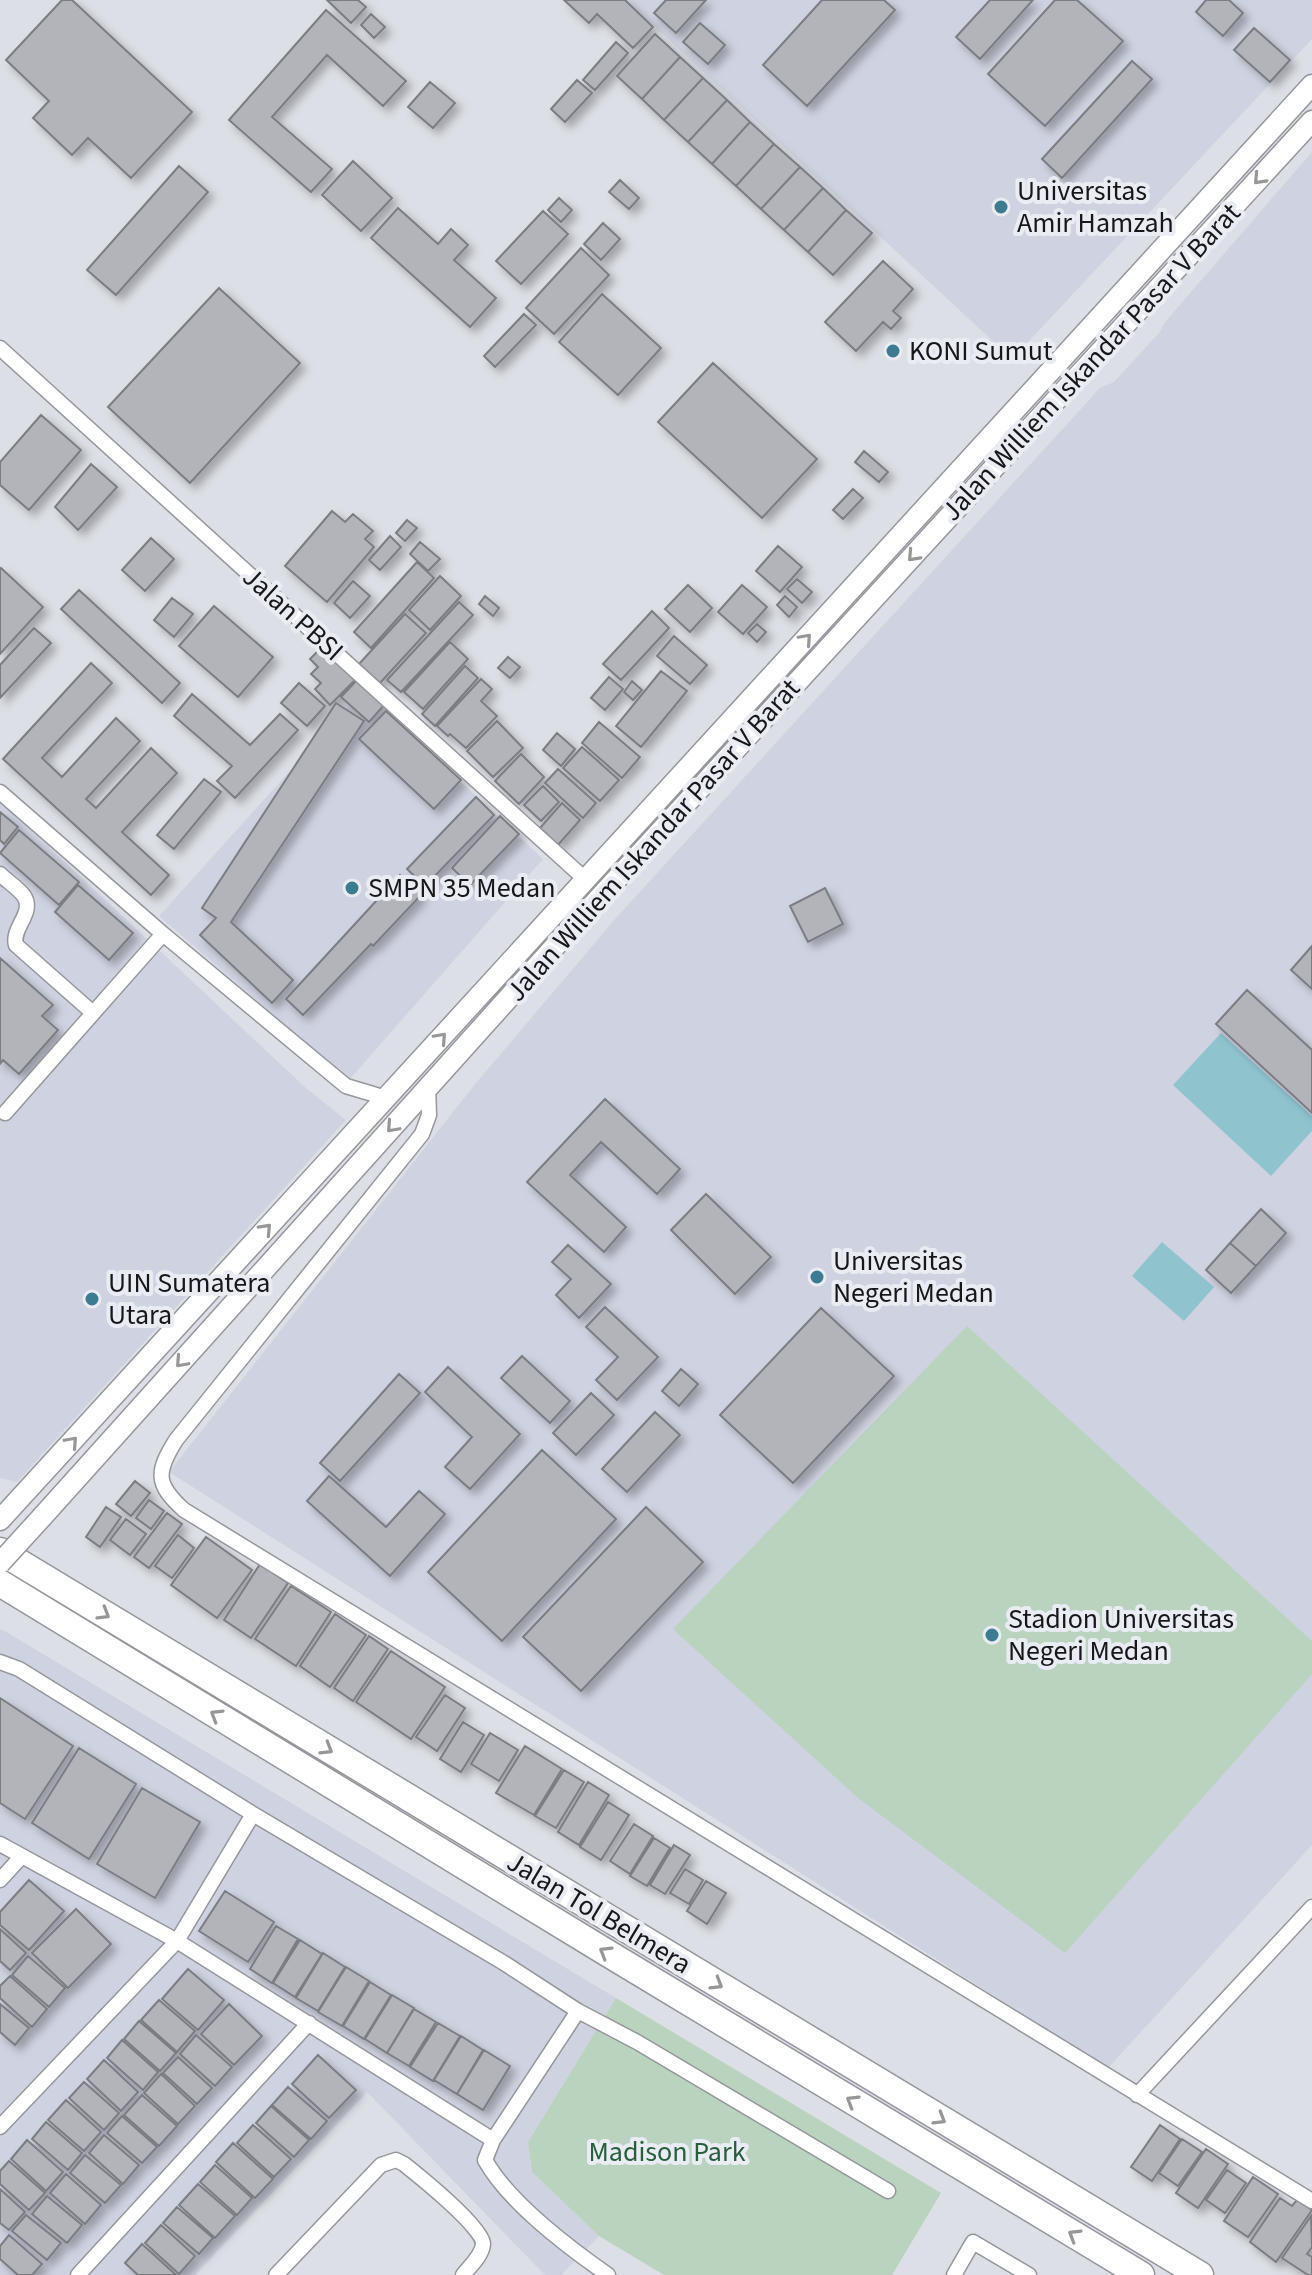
<svg xmlns="http://www.w3.org/2000/svg" width="1312" height="2275" viewBox="0 0 1312 2275" font-family="'Source Sans 3',sans-serif">
  <style>
    .built { fill: #cfd2e0 }
    .green { fill: #b9d3bf }
    .water { fill: #8fc4cf }
    .building { fill: #b3b4ba; stroke: #7c7d83; stroke-width: 2; filter: url(#shadow) }
    .lines { fill: none; stroke-linecap: round; stroke-linejoin: round }
    .street-casing { stroke: #96979d; stroke-width: 17 }
    .secondary-casing { stroke: #96979d; stroke-width: 23 }
    .highway-casing { stroke: #96979d; stroke-width: 29 }
    .street { stroke: #fff; stroke-width: 14 }
    .secondary { stroke: #fff; stroke-width: 20 }
    .highway { stroke: #fff; stroke-width: 26 }
    .secondary-bridge-casing { stroke: #96979d; stroke-width: 23; stroke-linecap: butt }
    .secondary-bridge { stroke: #fff; stroke-width: 20 }
    .oneway { stroke: #979798 }
    .poi-dot { fill: #3c7b90; stroke: #eaecf3; stroke-width: 3 }
    .labels { text-anchor: middle; dominant-baseline: central; stroke-width: 8; stroke-linejoin: round; paint-order: stroke }
    .poi-label { font-size: 28px; fill: #17171a; stroke: #eaecf3; text-anchor: start }
    .street-label { font-size: 28px; fill: #17171a; stroke: #eaecf3 }
    .park-label { font-size: 28px; fill: #26603b; stroke: #eaecf3 }
  </style>
  <defs>
    <filter id="shadow"><feDropShadow dx="5.5" dy="5.5" stdDeviation="4" flood-color="#0004"/></filter>
  </defs>
  <rect width="100%" height="100%" fill="#dddfe6"/>
  <path class="built" d="M626 0H1312V39L1012 359Z
    M1312 152V1845L1108 2068 169 1472 476 1083 616 918 1100 388 1114 382 1159 333 1166 321Z
    M363 690 543 859 349 1080 159 916Z
    M0 801 307 1089 346 1120 17 1482 0 1478Z
    M0 1630H3L616 1998 528 2142 532 2172 599 2236 561 2275H545L367 2092 195 2275H0Z"/>
  <path class="green" d="M967 1326 1312 1641V1674L1065 1953 858 1798 673 1629Z
    M616 1998 941 2193 892 2275H664L599 2236 532 2172 528 2142Z"/>
  <path class="water" d="M1221 1033 1312 1116V1131L1271 1176 1173 1085Z
    M1162 1242 1214 1287 1184 1321 1132 1276Z"/>
  <path class="building" d="M62 0H72L192 112 131 178 88 138 72 155 33 118 49 101 6 60Z
    M327 0H358L366 7 351 23Z
    M564 0H625L653 27 633 48 597 14 589 23Z
    M666 0H706L676 33 654 13Z
    M822 0H884L895 10 807 106 763 65Z
    M990 0H1033L980 59 956 37Z
    M1055 0H1077L1123 41 1045 126 988 74Z
    M1206 0H1229L1243 13 1223 36 1196 12Z
    M326 10 406 81 383 106 327 55 272 117 332 169 311 192 229 120Z
    M371 14 385 27 374 38 361 25Z
    M700 23 725 45 708 64 683 42Z
    M1254 28 1290 60 1270 82 1234 50Z
    M655 34 680 57 642 99 617 76Z
    M616 42 628 53 595 90 583 80Z
    M680 57 703 78 664 120 642 99Z
    M1132 61 1152 79 1062 178 1042 159Z
    M703 78 727 100 688 142 664 120Z
    M577 80 592 93 565 122 551 109Z
    M430 82 455 103 433 128 408 107Z
    M727 100 750 122 712 164 688 142Z
    M750 122 774 144 736 186 712 164Z
    M774 144 800 167 761 209 736 186Z
    M353 161 392 198 361 231 322 195Z
    M179 166 208 192 116 295 87 270Z
    M800 167 823 188 784 230 761 209Z
    M620 180 639 198 629 209 609 192Z
    M823 188 846 210 808 252 784 230Z
    M559 198 572 210 561 222 548 210Z
    M398 208 438 244 451 229 468 245 454 260 496 298 470 327 371 238Z
    M846 210 872 233 833 275 808 252Z
    M543 211 568 234 521 284 496 261Z
    M603 223 620 239 601 260 584 244Z
    M581 248 609 275 554 334 526 308Z
    M883 261 913 289 893 311 901 318 891 329 883 322 856 351 825 322Z
    M219 288 300 363 190 483 108 407Z
    M602 294 661 348 618 395 559 342Z
    M524 314 536 325 495 367 484 356Z
    M713 363 817 459 762 518 658 422Z
    M41 415 81 450 29 510 0 485V462Z
    M864 451 888 472 879 482 855 462Z
    M91 464 117 487 78 530 55 507Z
    M853 489 863 498 843 519 833 510Z
    M332 511 345 522 353 514 373 531 365 539 374 547 327 602 285 566Z
    M407 520 417 528 405 541 396 533Z
    M390 536 401 547 380 570 369 560Z
    M151 538 174 559 145 591 122 570Z
    M420 542 440 559 428 571 410 554Z
    M778 546 802 567 780 592 756 571Z
    M417 562 434 578 371 648 354 632Z
    M1 568 43 607 0 654V569Z
    M440 576 461 596 430 630 409 610Z
    M797 579 812 592 802 603 787 589Z
    M353 581 370 596 350 618 334 603Z
    M688 585 712 608 690 632 665 609Z
    M742 585 767 607 743 634 718 612Z
    M79 590 180 683 162 703 61 609Z
    M485 596 499 608 493 616 479 604Z
    M785 596 797 607 789 617 777 605Z
    M172 598 193 614 174 637 154 620Z
    M459 602 473 615 401 692 387 680Z
    M214 606 273 657 238 697 179 646Z
    M652 611 669 628 621 680 603 664Z
    M405 614 426 633 380 683 359 664Z
    M757 624 766 632 757 642 748 633Z
    M34 628 51 643 0 698V665Z
    M674 636 707 665 690 684 657 656Z
    M450 642 468 659 423 709 404 692Z
    M322 647 355 680 330 705 315 689 321 683 311 674 318 667 310 659Z
    M508 657 520 667 510 678 498 668Z
    M91 663 112 683 42 758 62 777 116 718 140 741 86 799 96 808 151 748 177 773 122 832 169 875 151 895 3 759Z
    M465 666 478 678 435 726 422 714Z
    M661 671 687 691 641 747 616 726Z
    M609 677 623 689 605 710 591 698Z
    M359 678 386 703 369 722 341 697Z
    M481 679 492 689 481 701 497 716 466 748 450 734 448 736 437 726Z
    M632 681 642 690 633 700 624 692Z
    M299 683 325 706 307 726 281 703Z
    M192 694 250 745 280 714 298 730 235 798 217 781 232 766 174 716Z
    M336 703 364 721 231 922 293 980 272 1003 200 935 216 918 202 908Z
    M386 711 461 780 434 809 359 739Z
    M497 721 523 748 493 777 467 751Z
    M599 722 640 757 622 778 582 743Z
    M557 733 575 749 561 766 543 750Z
    M582 747 619 780 600 801 563 768Z
    M521 754 544 777 519 804 495 781Z
    M558 769 596 803 583 818 545 783Z
    M204 779 221 792 174 849 157 835Z
    M543 786 559 802 541 821 524 805Z
    M476 797 494 815 425 886 407 869Z
    M562 803 580 820 558 845 540 828Z
    M0 812 18 827 4 844 0 840Z
    M500 816 519 834 470 885 452 868Z
    M19 830 79 882 59 905 0 853Z
    M400 875 421 895 373 946 371 944 303 1015 286 999Z
    M78 885 133 933 109 960 55 912Z
    M825 888 843 924 808 942 790 906Z
    M1312 946V989L1291 970Z
    M0 958 53 1005 42 1016 58 1030 19 1074 3 1060 0 1064Z
    M1247 990 1312 1050V1113L1216 1024Z
    M605 1099 680 1169 657 1194 601 1142 570 1175 626 1227 604 1252 527 1182Z
    M706 1194 771 1257 735 1294 671 1230Z
    M1261 1209 1286 1233 1256 1266 1230 1243Z
    M1230 1243 1256 1266 1231 1293 1206 1270Z
    M568 1245 611 1284 579 1318 556 1295 571 1279 552 1262Z
    M605 1307 658 1357 617 1400 596 1380 618 1357 586 1327Z
    M821 1308 894 1376 793 1483 720 1415Z
    M522 1356 570 1401 550 1423 501 1378Z
    M448 1367 520 1434 470 1489 445 1467 472 1437 425 1392Z
    M681 1369 698 1384 679 1406 662 1391Z
    M399 1374 420 1393 340 1481 320 1463Z
    M591 1393 614 1415 576 1455 553 1433Z
    M655 1412 680 1435 627 1492 602 1469Z
    M542 1450 616 1519 502 1641 428 1572Z
    M329 1476 386 1527 419 1491 445 1514 390 1576 307 1501Z
    M135 1481 150 1493 131 1516 116 1504Z
    M149 1500 164 1511 151 1529 136 1518Z
    M106 1507 121 1517 100 1547 86 1537Z
    M646 1507 703 1562 581 1691 523 1637Z
    M167 1513 182 1524 149 1568 134 1557Z
    M126 1519 146 1534 130 1555 110 1540Z
    M178 1535 194 1548 172 1578 155 1566Z
    M206 1537 252 1570 217 1618 171 1585Z
    M260 1564 288 1583 251 1638 224 1620Z
    M291 1586 331 1612 296 1666 255 1639Z
    M335 1614 366 1635 330 1687 300 1666Z
    M369 1636 388 1649 353 1701 334 1688Z
    M391 1651 445 1687 411 1739 356 1702Z
    M445 1695 465 1708 437 1751 416 1737Z
    M0 1698 73 1746 25 1819 0 1803Z
    M463 1722 484 1735 461 1772 440 1759Z
    M490 1733 518 1750 499 1781 471 1764Z
    M525 1746 562 1769 534 1815 496 1793Z
    M79 1748 136 1784 89 1859 32 1823Z
    M564 1770 584 1782 556 1828 535 1816Z
    M588 1782 609 1795 579 1845 558 1832Z
    M142 1788 200 1822 155 1898 97 1864Z
    M608 1802 629 1815 601 1860 580 1847Z
    M634 1824 653 1836 630 1874 610 1861Z
    M654 1838 670 1848 647 1886 630 1876Z
    M674 1845 690 1855 665 1894 650 1885Z
    M685 1869 703 1880 689 1904 670 1893Z
    M29 1880 64 1911 29 1950 0 1925V1912Z
    M706 1881 726 1893 707 1924 687 1911Z
    M225 1891 274 1922 248 1962 199 1931Z
    M76 1909 111 1944 68 1988 32 1953Z
    M276 1926 298 1939 272 1983 250 1969Z
    M0 1929 26 1953 10 1970 0 1961Z
    M300 1940 322 1954 295 1997 273 1983Z
    M323 1953 345 1967 318 2011 296 1998Z
    M28 1956 65 1988 49 2007 12 1975Z
    M346 1967 369 1981 342 2026 318 2012Z
    M188 1969 224 2000 198 2030 162 1999Z
    M10 1976 47 2009 32 2027 0 1998V1986Z
    M370 1982 391 1995 364 2039 343 2026Z
    M392 1995 414 2008 387 2053 365 2039Z
    M159 2000 195 2031 177 2052 141 2020Z
    M0 2004 29 2028 15 2045 0 2032Z
    M229 2004 262 2036 234 2065 201 2034Z
    M414 2009 436 2022 409 2066 387 2053Z
    M139 2021 176 2053 160 2071 124 2039Z
    M438 2023 460 2036 433 2081 410 2067Z
    M196 2035 232 2067 215 2086 180 2054Z
    M461 2036 483 2050 457 2094 434 2080Z
    M122 2040 158 2072 143 2090 107 2058Z
    M484 2050 510 2066 483 2110 457 2094Z
    M318 2055 356 2090 329 2118 292 2084Z
    M178 2057 212 2088 197 2104 163 2073Z
    M104 2060 138 2092 121 2111 87 2079Z
    M161 2074 195 2106 178 2124 144 2093Z
    M84 2082 119 2113 104 2130 69 2098Z
    M288 2087 327 2121 311 2139 272 2105Z
    M142 2095 177 2126 159 2146 124 2115Z
    M66 2100 101 2132 84 2151 48 2120Z
    M271 2106 309 2140 294 2157 256 2123Z
    M122 2116 157 2147 142 2163 107 2133Z
    M46 2122 82 2153 68 2170 32 2139Z
    M253 2125 291 2159 274 2177 237 2143Z
    M1160 2125 1180 2139 1152 2181 1131 2167Z
    M104 2135 139 2165 123 2184 89 2153Z
    M1182 2139 1202 2152 1178 2186 1159 2173Z
    M27 2140 63 2172 46 2191 11 2159Z
    M233 2143 273 2179 255 2198 216 2162Z
    M1206 2149 1228 2164 1198 2208 1176 2193Z
    M85 2155 121 2185 105 2203 70 2173Z
    M9 2161 45 2193 29 2210 0 2184V2171Z
    M215 2165 252 2198 237 2215 200 2182Z
    M1227 2170 1246 2183 1225 2213 1206 2200Z
    M66 2174 101 2205 85 2224 50 2193Z
    M1253 2177 1278 2194 1248 2237 1224 2221Z
    M198 2184 235 2216 215 2238 179 2205Z
    M0 2189 25 2212 9 2230 0 2223Z
    M47 2196 82 2225 67 2243 32 2214Z
    M1280 2198 1292 2206 1297 2200 1312 2210 1276 2262 1250 2242Z
    M177 2207 213 2238 199 2254 163 2223Z
    M26 2215 61 2243 47 2260 12 2231Z
    M1311 2216 1312 2247 1307 2254 1312 2257V2275H1308L1282 2258Z
    M161 2225 195 2256 179 2274 145 2243Z
    M9 2235 42 2264 32 2275H18L0 2259V2246Z
    M142 2244 176 2275H138L125 2263Z"/>
  <g class="lines">
    <g class="street-casing">
      <path id="street" d="M0 348 586 880
        M0 792 163 934 346 1086 386 1098
        M0 874C7 881 18 888 24 896 35 913 11 928 16 945L93 1013
        M428 1086 429 1115 422 1134 176 1440C156 1472 155 1484 184 1510L1312 2201
        M5 1113 163 934
        M0 1662 19 1669 253 1814 504 1963 578 2011 637 2042 888 2191
        M0 1844 177 1941 493 2140
        M0 1880 22 1856
        M578 2011 493 2140 485 2160C509 2203 568 2247 608 2275
        M1137 2095 1312 1907
        M0 2127 177 1941 253 1814
        M78 2275 309 2023
        M276 2275 381 2165 396 2160 404 2164C419 2176 484 2228 483 2244 482 2256 470 2266 463 2275
        M954 2275 973 2242 1029 2275"/>
    </g>
    <g class="secondary-casing">
      <path id="secondary" d="M42 1517 557 944 1312 121
        M0 1520 1312 85"/>
    </g>
    <g class="highway-casing">
      <path id="highway" d="M0 1551 1200 2275
        M0 1583 604 1951 1141 2275"/>
    </g>
    <use href="#street" class="street"/>
    <use href="#secondary" class="secondary"/>
    <use href="#highway" class="highway"/>
    <g class="secondary-bridge-casing">
      <path id="secondary-bridge" d="M0 1563 42 1517"/>
    </g>
    <use href="#secondary-bridge" class="secondary-bridge"/>
  </g>
  <defs><path id="oneway-chevron" d="M-2-3.5L2.5 0L-2 3.5" fill="none" stroke-width="1.6" stroke-linecap="round" stroke-linejoin="round" transform="scale(2)"/></defs>
  <g class="oneway">
    <use href="#oneway-chevron" transform="translate(1259 179) rotate(133)"/>
    <use href="#oneway-chevron" transform="translate(913 556) rotate(133)"/>
    <use href="#oneway-chevron" transform="translate(806 639) rotate(-48)"/>
    <use href="#oneway-chevron" transform="translate(441 1038) rotate(-48)"/>
    <use href="#oneway-chevron" transform="translate(392 1127) rotate(132)"/>
    <use href="#oneway-chevron" transform="translate(266 1229) rotate(-47)"/>
    <use href="#oneway-chevron" transform="translate(181 1362) rotate(132)"/>
    <use href="#oneway-chevron" transform="translate(72 1442) rotate(-48)"/>
    <use href="#oneway-chevron" transform="translate(104 1614) rotate(31)"/>
    <use href="#oneway-chevron" transform="translate(216 1715) rotate(-149)"/>
    <use href="#oneway-chevron" transform="translate(327 1749) rotate(31)"/>
    <use href="#oneway-chevron" transform="translate(605 1952) rotate(-149)"/>
    <use href="#oneway-chevron" transform="translate(717 1984) rotate(31)"/>
    <use href="#oneway-chevron" transform="translate(852 2101) rotate(-149)"/>
    <use href="#oneway-chevron" transform="translate(940 2119) rotate(31)"/>
    <use href="#oneway-chevron" transform="translate(1074 2235) rotate(-149)"/>
  </g>
  <g class="poi-dot">
    <circle cx="1001" cy="207" r="8"/>
    <circle cx="893" cy="351" r="8"/>
    <circle cx="352" cy="888" r="8"/>
    <circle cx="817" cy="1277" r="8"/>
    <circle cx="92" cy="1299" r="8"/>
    <circle cx="992" cy="1635" r="8"/>
  </g>
  <g class="labels">
    <g class="poi-label">
      <text x="1017" y="191">Universitas<tspan x="1017" dy="32">Amir Hamzah</tspan></text>
      <text x="909" y="351">KONI Sumut</text>
      <text x="368" y="888">SMPN 35 Medan</text>
      <text x="833" y="1261">Universitas<tspan x="833" dy="32">Negeri Medan</tspan></text>
      <text x="108" y="1283">UIN Sumatera<tspan x="108" dy="32">Utara</tspan></text>
      <text x="1008" y="1619">Stadion Universitas<tspan x="1008" dy="32">Negeri Medan</tspan></text>
    </g>
    <g class="street-label">
      <text transform="translate(1091 362) rotate(-47)">Jalan Williem Iskandar Pasar V Barat</text>
      <text transform="translate(293 614) rotate(42)">Jalan PBSI</text>
      <text transform="translate(653 840) rotate(-48)">Jalan Williem Iskandar Pasar V Barat</text>
      <text transform="translate(599 1913) rotate(31)">Jalan Tol Belmera</text>
    </g>
    <g class="park-label">
      <text x="667" y="2152">Madison Park</text>
    </g>
  </g>
</svg>
